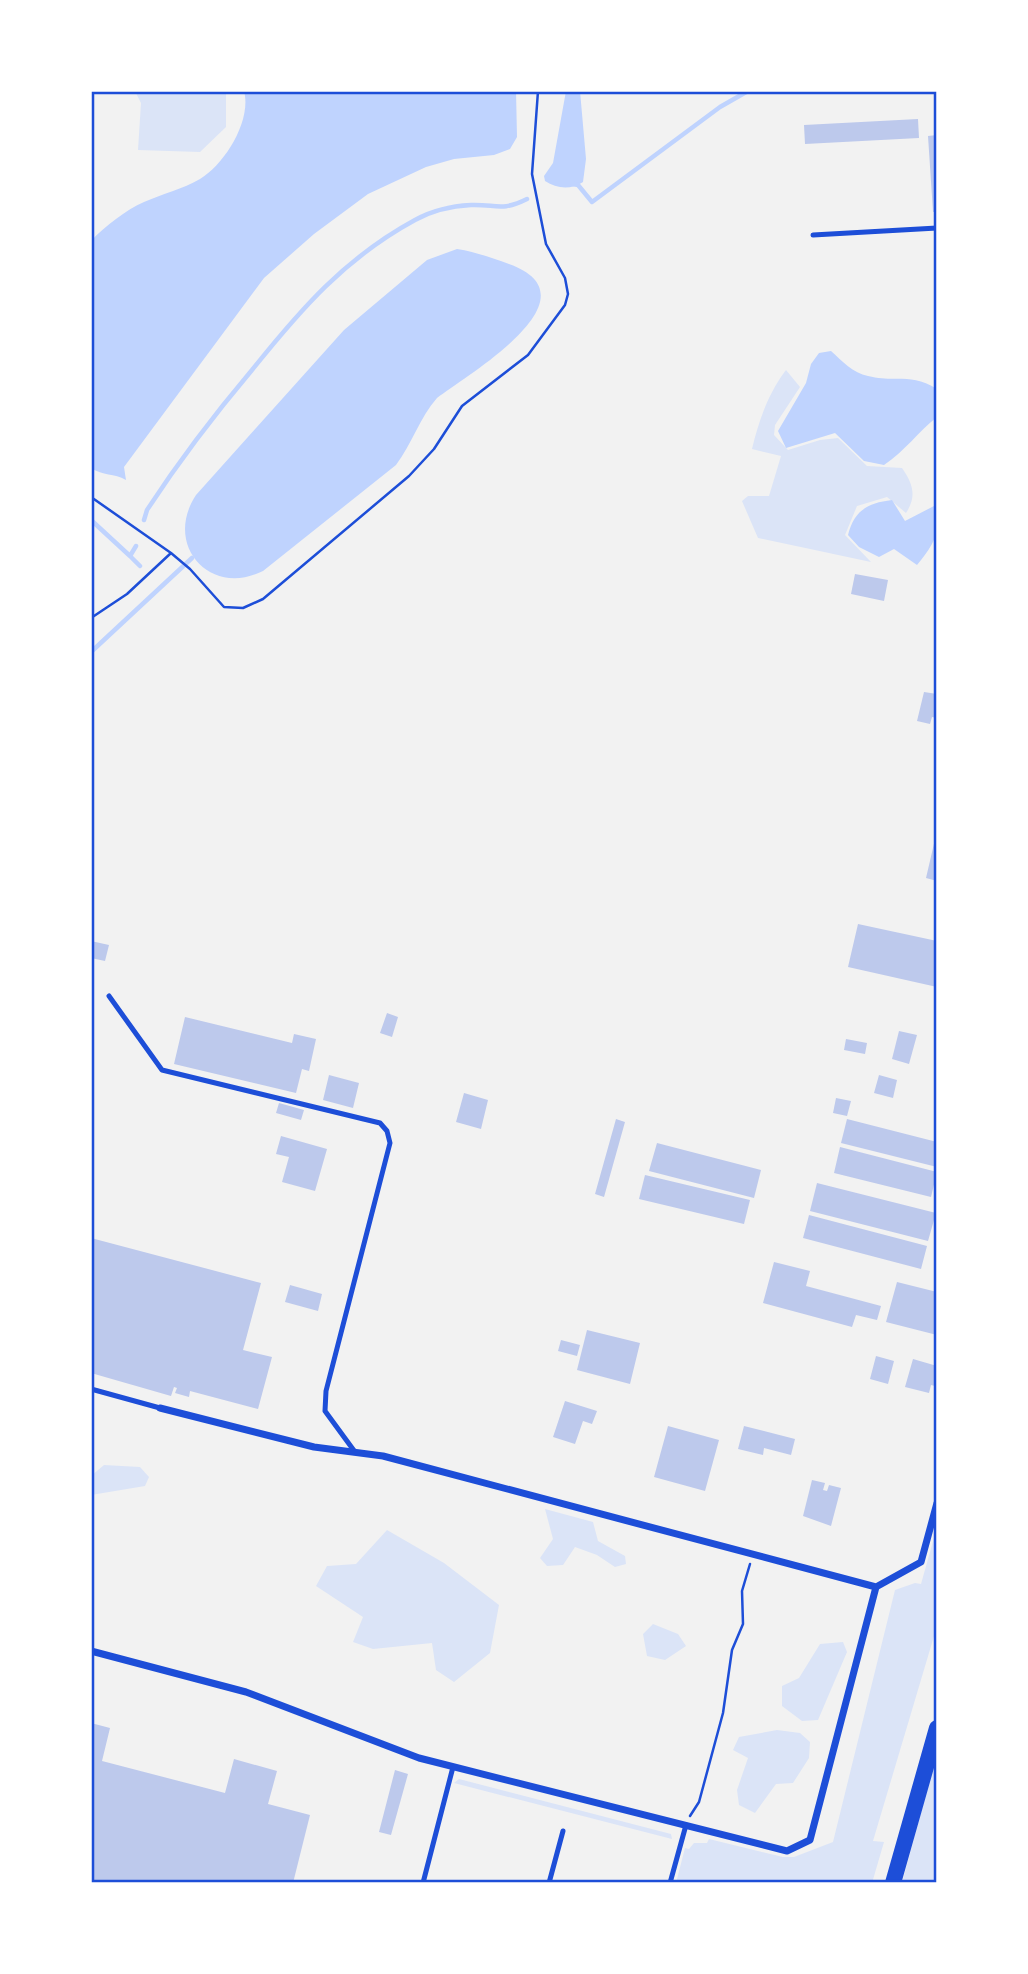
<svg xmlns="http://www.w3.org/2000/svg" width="1028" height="1974" viewBox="0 0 1028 1974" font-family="Quicksand,sans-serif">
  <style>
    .green { fill: #dbe4f7 }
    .water { fill: #bfd3fe }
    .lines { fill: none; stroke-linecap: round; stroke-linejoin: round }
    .stream { stroke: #bfd3fe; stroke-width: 4.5 }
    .building { fill: #bdc9ec }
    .path { stroke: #1d4ed8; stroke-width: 2.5 }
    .service { stroke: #1d4ed8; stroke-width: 5 }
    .minor { stroke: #1d4ed8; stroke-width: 7 }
    .primary { stroke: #1d4ed8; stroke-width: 16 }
    .neatline { fill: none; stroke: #1d4ed8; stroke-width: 2.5 }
  </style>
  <rect width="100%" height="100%" fill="#f2f2f2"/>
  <path class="green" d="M135 91H226V127L200 152 138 150 141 103Z
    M786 370 800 387 775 425 774 435 788 450 820 440 838 438 867 466 902 468C913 484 917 496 906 513L887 497 857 506 845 535 871 562 758 538 742 501 748 496H769L781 456 752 449C759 420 768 394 786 370Z
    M104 1465 140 1467 149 1477 145 1486 91 1495V1476Z
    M545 1509 593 1522 598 1541 625 1556 626 1564 615 1567 597 1555 575 1547 563 1565 547 1566 540 1558 553 1539Z
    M937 1527V1626L873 1841 884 1842 872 1883H676L685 1848 689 1849 694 1843H707L709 1839 783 1857H794L833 1842 895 1590 915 1583 921 1584Z
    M387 1530 444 1563 499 1605 490 1653 454 1682 436 1670 432 1643 373 1649 353 1642 363 1617 316 1586 327 1566 356 1564Z
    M653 1624 678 1634 686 1646 665 1660 647 1656 643 1634Z
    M843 1642 847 1652 818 1720 802 1721 782 1706V1686L799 1678 820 1644Z
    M777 1730 800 1733 810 1742 809 1758 793 1783 776 1784 755 1813 739 1805 737 1790 748 1758 733 1750 739 1737Z
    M937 1753V1883H902Z
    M459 1779 671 1834 672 1839 454 1783Z"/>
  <path class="water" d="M244 91H516L517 137 510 149 494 155 454 159 426 167 368 194 314 234 264 278 124 467 126 480C114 473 103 476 91 468V241C105 226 126 210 144 202 162 194 183 189 200 179 225 164 252 120 244 91Z
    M566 91H580L586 159 583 182C571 190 557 189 545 181L544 176 553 163Z
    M457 249C476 252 492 258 509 264 600 297 470 373 437 398 420 417 412 444 396 465L263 571C210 598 163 545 196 495L344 330 427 260Z
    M831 351C842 361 853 373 868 376 895 383 910 372 937 389V417C918 432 905 451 884 465L864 461 835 433 786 448 778 431 806 383 811 364 819 353Z
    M892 500 905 521 934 506C945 529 931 548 917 565L894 549 879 557 859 547 848 535C854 511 867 503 892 500Z"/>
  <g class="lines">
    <path class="stream" d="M573 184 578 185 592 202 720 107 748 91
      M91 520 130 556
      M144 520 147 510C179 461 214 415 252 370 301 309 345 258 415 220 433 210 451 206 471 205 496 204 501 212 527 199
      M136 546 130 556 140 566
      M91 652 192 558"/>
  </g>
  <path class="building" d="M918 119 919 138 805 144 804 125Z
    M937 135V212H933L928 136Z
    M855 574 888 580 884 601 851 594Z
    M924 692 937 694V718L932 717 930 724 917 721Z
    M936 835 937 836V881L926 878Z
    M858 924 937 941V987L848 967Z
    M91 941 109 945 105 961 91 958Z
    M387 1013 398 1017 392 1037 380 1033Z
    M185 1017 292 1043 294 1034 316 1039 309 1071 302 1069 296 1093 174 1064Z
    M899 1031 917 1035 909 1064 892 1059Z
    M846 1039 867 1043 865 1054 844 1050Z
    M329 1075 359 1083 353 1108 323 1100Z
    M879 1075 897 1080 893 1098 874 1093Z
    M464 1093 488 1100 481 1129 456 1122Z
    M836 1098 851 1101 847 1116 833 1113Z
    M279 1103 304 1110 301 1120 276 1113Z
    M616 1119 625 1122 604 1197 595 1194Z
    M847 1119 937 1142V1167L841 1143Z
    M281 1136 327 1149 315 1191 282 1182 289 1157 276 1154Z
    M657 1143 761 1170 754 1198 649 1171Z
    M840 1147 937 1172 931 1197 834 1173Z
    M645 1175 750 1200 744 1224 639 1199Z
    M817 1183 936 1213 928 1241 810 1211Z
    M809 1215 927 1246 921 1269 803 1238Z
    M91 1238 261 1283 243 1350 272 1357 258 1409 190 1391 189 1397 175 1393 177 1388 174 1387 171 1396 91 1373Z
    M774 1262 810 1271 806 1286 881 1306 877 1320 856 1315 852 1327 763 1303Z
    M897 1282 937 1292V1335L886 1322Z
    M290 1285 322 1294 318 1311 285 1302Z
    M587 1330 640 1343 630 1384 577 1370Z
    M561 1340 580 1345 577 1356 558 1351Z
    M876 1356 894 1361 888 1384 870 1379Z
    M913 1359 937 1366 935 1386 931 1385 929 1393 905 1387Z
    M565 1401 597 1411 592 1424 583 1421 575 1444 553 1437Z
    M668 1426 719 1440 705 1491 654 1477Z
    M744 1426 795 1439 791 1455 764 1448 763 1455 738 1449Z
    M812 1480 825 1483 823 1490 827 1491 829 1485 841 1488 831 1526 803 1516Z
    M91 1723 110 1728 102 1761 225 1793 234 1759 277 1771 268 1804 310 1815 293 1883H91Z
    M395 1770 408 1774 391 1835 379 1832Z"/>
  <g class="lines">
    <path class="path" d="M91 497 171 553 190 569 224 607 243 608 263 599 409 476 434 449 462 406 528 355 565 305 568 294 565 278 546 244 532 174 538 91
      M91 618 127 594 171 553
      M690 1816 699 1802 723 1713 732 1650 743 1624 742 1591 750 1564"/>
    <path class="service" d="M813 235 937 228
      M109 996 162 1070 380 1123 387 1131 390 1143 326 1391 325 1411 355 1452
      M91 1389 160 1408
      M423 1883 453 1767
      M549 1883 563 1831
      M670 1883 686 1825"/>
    <path class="minor" d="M160 1408 314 1447 383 1456 876 1587
      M876 1587 921 1562 937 1503
      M91 1651 246 1692 419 1758 787 1851 810 1840 876 1587"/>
    <path class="primary" d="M893 1883 937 1728"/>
  </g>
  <rect width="1028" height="1974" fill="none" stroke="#ffffff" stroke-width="186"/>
  <rect x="93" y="93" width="842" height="1788" class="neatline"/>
</svg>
